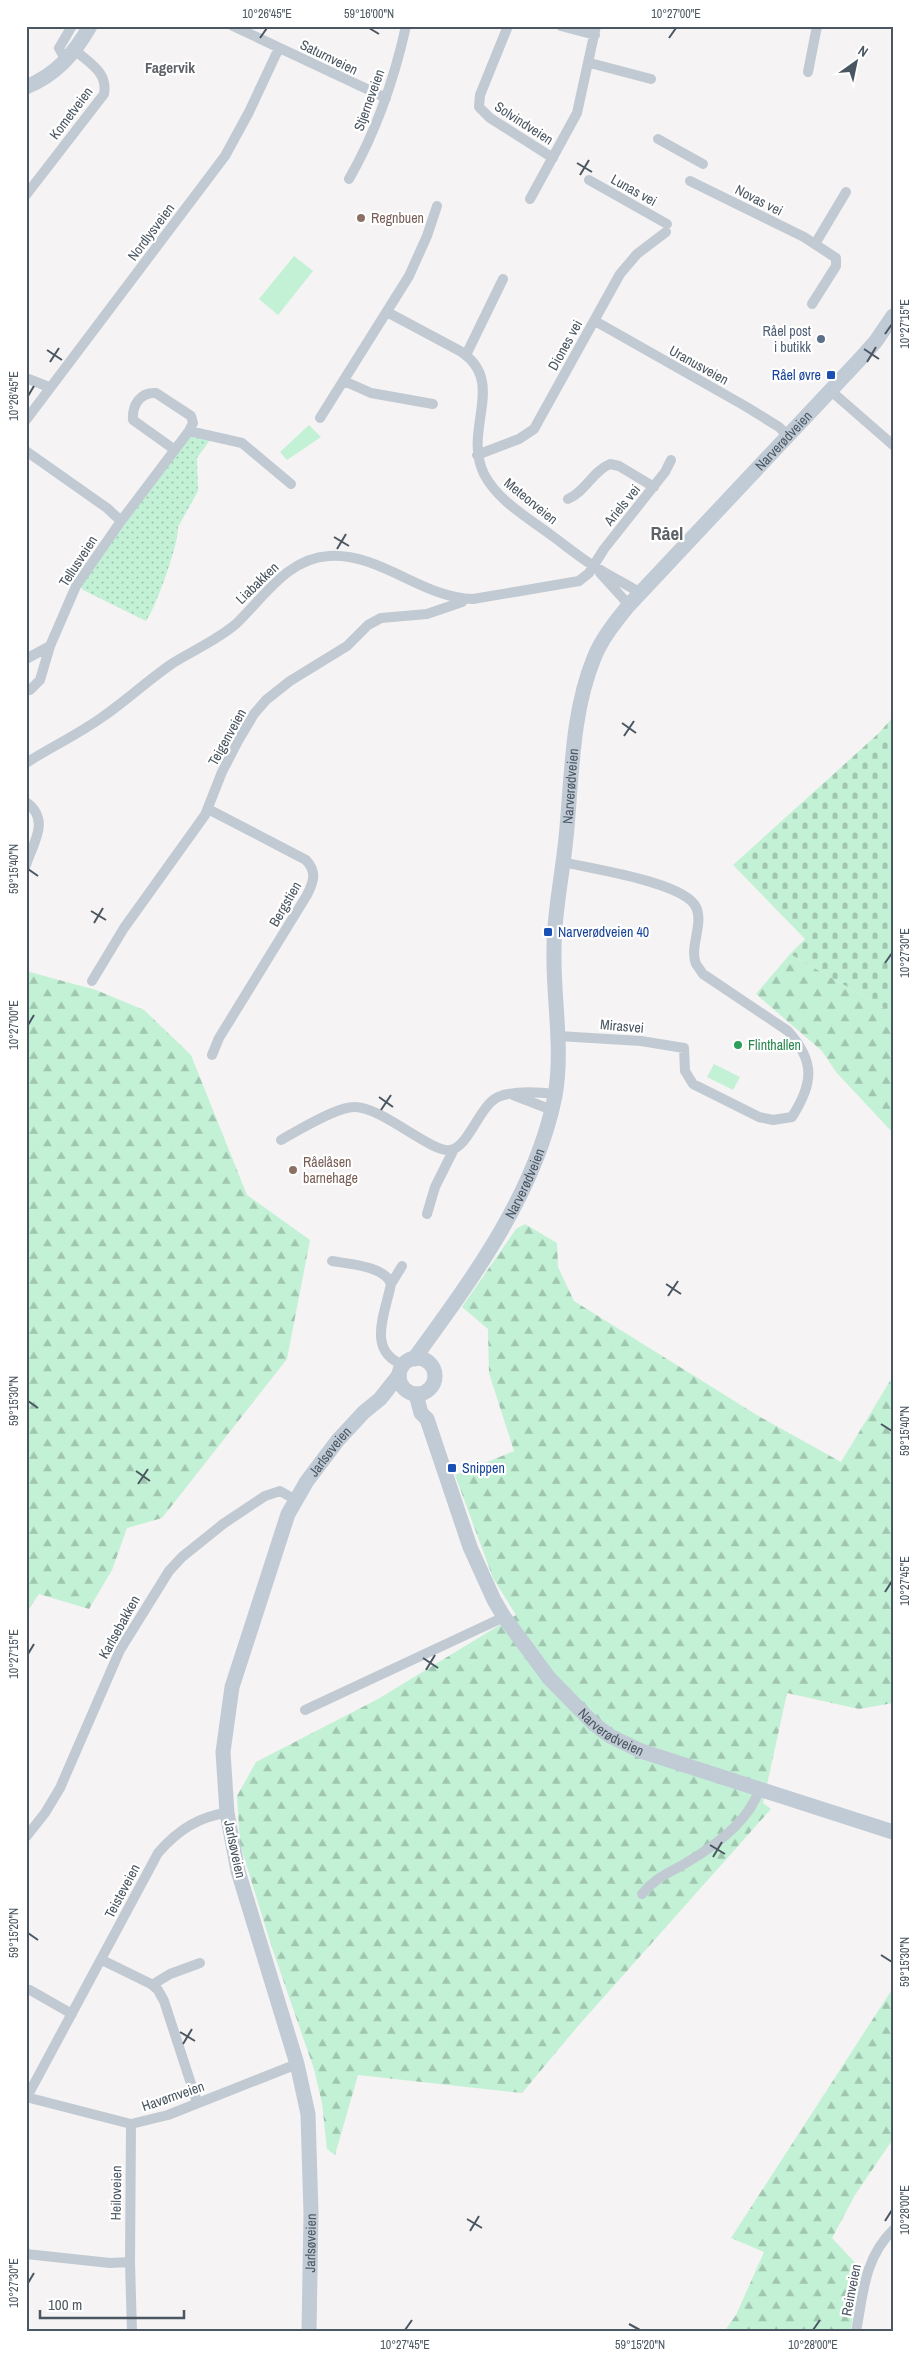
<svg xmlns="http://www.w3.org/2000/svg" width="919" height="2358" viewBox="0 0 919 2358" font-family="'Archivo Narrow',sans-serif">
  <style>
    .grass { fill: #c3f1d5 }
    .forest { fill: url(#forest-firs) }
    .cemetery { fill: url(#cemetery-stones) }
    .park { fill: url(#park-dots) }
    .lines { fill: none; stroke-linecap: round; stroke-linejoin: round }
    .street { stroke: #c1cad2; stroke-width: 10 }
    .secondary { stroke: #c1cbd6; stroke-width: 15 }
    .ticks { fill: none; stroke: #4a5661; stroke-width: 2 }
    .education-dot { fill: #8d6e63; stroke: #fff; stroke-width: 2 }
    .service-dot { fill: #5c6f8a; stroke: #fff; stroke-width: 2 }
    .transit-dot { fill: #1a4fb4; stroke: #fff; stroke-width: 2 }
    .leisure-dot { fill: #2e9e5b; stroke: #fff; stroke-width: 2 }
    .labels { text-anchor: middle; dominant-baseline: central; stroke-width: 4.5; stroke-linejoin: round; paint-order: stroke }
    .street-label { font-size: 14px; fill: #4a5661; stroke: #fff }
    .education-label { font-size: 14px; fill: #785e54; stroke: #fff; text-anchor: start }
    .service-label { font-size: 14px; fill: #4e5e75; stroke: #fff; text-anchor: end }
    .transit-label { font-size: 14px; fill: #164399; stroke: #fff; text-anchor: start }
    .leisure-label { font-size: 14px; fill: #27864d; stroke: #fff; text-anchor: start }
    .neighbourhood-label { font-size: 15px; font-weight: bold; fill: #5f6368; stroke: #fff }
    .district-label { font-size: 19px; font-weight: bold; fill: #5f6368; stroke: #fff }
    .neatline { fill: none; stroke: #4a5661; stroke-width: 2 }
    .ticks-label { font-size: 12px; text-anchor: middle; fill: #4a5661 }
  </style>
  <defs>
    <pattern id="forest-firs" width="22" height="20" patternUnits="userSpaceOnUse" patternTransform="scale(1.25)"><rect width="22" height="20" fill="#c3f1d5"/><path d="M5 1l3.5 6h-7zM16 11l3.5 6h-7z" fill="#a0c6b0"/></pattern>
    <pattern id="cemetery-stones" width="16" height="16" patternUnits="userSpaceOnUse" patternTransform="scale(1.25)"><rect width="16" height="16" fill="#c3f1d5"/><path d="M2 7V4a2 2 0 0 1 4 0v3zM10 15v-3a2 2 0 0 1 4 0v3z" fill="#a0c6b0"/></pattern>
    <pattern id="park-dots" width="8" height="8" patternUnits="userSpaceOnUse" patternTransform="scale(1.25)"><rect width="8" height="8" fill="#c3f1d5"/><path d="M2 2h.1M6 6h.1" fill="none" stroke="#a0c6b0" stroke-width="1.8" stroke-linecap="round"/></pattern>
  </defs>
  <rect width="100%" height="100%" fill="#f5f3f3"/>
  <path class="grass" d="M294 256 313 271 278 315 259 299Z
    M309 425 321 437 287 460 280 452Z
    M714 1064 740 1077 733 1090 707 1077Z"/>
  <path class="forest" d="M790 954 893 1013V1133L836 1072 822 1051 756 994Z
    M26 971 96 990 144 1010 191 1055 247 1195 310 1240 287 1359 162 1518 127 1528 112 1570 89 1609 39 1594 26 1613Z
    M525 1224 557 1243 558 1267 574 1301 760 1417 841 1462 893 1376V1703L859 1709 787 1693 763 1803 771 1809 578 2026 522 2093 358 2075 335 2155 327 2149 322 2103 314 2069 272 1948 240 1844 237 1796 256 1762 378 1699 516 1615 493 1578 455 1475 514 1451 489 1373 488 1329 462 1307 516 1229Z
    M893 1988V2139L855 2195 832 2238 862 2270 850 2332H724L736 2315 764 2252 731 2238Z"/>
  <path class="cemetery" d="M893 717V1013L790 954 805 939 733 865 879 733Z"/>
  <path class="park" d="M189 436 210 440 197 458 198 491 178 527C179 543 156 608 146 621L83 590 81 587 82 582Z"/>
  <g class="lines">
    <path class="street" d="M233 26 386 98
      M508 26 480 95 479 107 490 118 553 158
      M561 26 595 35
      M66 61 59 48 72 26
      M590 63 651 79
      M808 72 817 26
      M658 139 703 164
      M349 179C376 132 394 80 406 26
      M589 180 667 224
      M690 181 804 237 836 258V266L812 304
      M26 195 104 94C108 72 90 64 75 50
      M530 199 577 113 596 26
      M815 244 846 192
      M387 312 460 351C508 382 462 429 484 474 498 501 527 517 551 535 565 545 579 557 594 566 609 576 625 583 640 593
      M595 321 745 406 779 427 788 436
      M466 355 503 279
      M26 378 49 387
      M344 381 371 393 433 404
      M831 391 893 445
      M320 418 409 276 427 236 437 206
      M26 420 225 156 249 112 279 48
      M189 431 242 443 291 484
      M26 451 107 508 121 521 76 586 50 646 40 680 30 690 26 689
      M477 455 519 439 534 429 620 274 637 254 666 232
      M568 499C585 492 593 471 610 464L619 466 654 487
      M121 521 189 431 193 423 191 416 156 393C140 392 132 405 133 420L175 450
      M600 573 629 605
      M26 659 50 646
      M26 763C51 747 77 735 101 718 126 701 148 680 173 663 194 650 219 639 237 623 264 597 288 558 329 556 381 553 422 598 473 599L579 581 589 573 604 549 665 472 671 460
      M26 802C51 820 33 843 26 865
      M208 809 306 860C317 872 314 881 307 895L219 1038 212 1055
      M92 981 124 928 205 815 222 772 238 741 254 714 266 700 290 681 347 646 368 625 381 618 427 614 462 602V598
      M558 1036 641 1041 684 1048 685 1071 693 1084 759 1117 773 1120 792 1117C813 1084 816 1062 788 1031L703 974 696 964C689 947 704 924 696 907 684 882 591 869 563 862
      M513 1095 552 1110
      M281 1140C297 1131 336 1107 354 1107 381 1106 431 1153 450 1150 469 1147 479 1106 498 1097 514 1090 538 1092 555 1094
      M427 1214 435 1187 454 1149
      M332 1261C349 1264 385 1266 391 1284 385 1314 366 1352 404 1365
      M391 1284 402 1266
      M305 1710 504 1617
      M26 1837 45 1813 60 1788 120 1650 169 1571 182 1557 223 1524 265 1496 280 1491 296 1500
      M642 1894C655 1878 669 1873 686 1863 715 1846 749 1821 759 1790
      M102 1960 151 1984 158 1990 164 2001 197 2102
      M152 1985 170 1974 200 1963
      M30 1990 72 2014
      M26 2097 131 2124 168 2115 297 2064
      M27 2097 158 1853C176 1832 199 1816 227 1813
      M26 2254 110 2263 130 2262 131 2124
      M130 2262 132 2332
      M856 2332C863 2295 864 2258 893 2230"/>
    <g class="secondary">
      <path d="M26 87C56 75 74 54 90 26"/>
      <circle cx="417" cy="1376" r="18"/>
      <path id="s1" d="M414 1359C472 1279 535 1195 555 1096 563 1051 554 1004 554 959 553 918 562 878 566 838 572 779 571 714 594 658 602 638 616 621 629 605L861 358 876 341 893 316"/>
      <path id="s2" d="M416 1394 421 1413 427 1419 470 1547 494 1600 504 1617 549 1678 594 1724 610 1736 641 1751 893 1832"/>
      <path id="s3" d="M309 2332 311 2214 308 2114 297 2064 238 1871 227 1813 223 1752 232 1687 288 1514 307 1481 338 1440 364 1412 380 1399 399 1375"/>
    </g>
  </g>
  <path class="ticks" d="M369 28 379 34M260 38 267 28M669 38 676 28M577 163 592 172M580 175 589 160M885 334 892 324M864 349 879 359M47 350 62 360M50 362 59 348M867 362 876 347M28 396 34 386M334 537 349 546M337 549 346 534M622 723 636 733M624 736 634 721M28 869 38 876M91 911 106 920M94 923 103 908M885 963 892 953M28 1025 34 1015M379 1097 393 1107M381 1110 391 1095M666 1284 681 1294M668 1296 678 1281M28 1401 38 1408M881 1424 892 1431M136 1471 150 1481M138 1484 148 1469M885 1592 892 1581M28 1654 34 1644M423 1658 438 1668M426 1670 435 1655M710 1845 725 1854M713 1857 722 1842M28 1933 38 1940M881 1955 892 1962M180 2032 195 2041M183 2044 192 2029M467 2219 482 2228M885 2221 892 2210M470 2231 479 2216M28 2283 34 2273M629 2324 640 2330M405 2330 412 2320M813 2330 820 2320"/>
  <g class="education-dot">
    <circle cx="361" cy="218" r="5"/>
    <circle cx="293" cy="1170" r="5"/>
  </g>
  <circle class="service-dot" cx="821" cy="339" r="5"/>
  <g class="transit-dot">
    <rect x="826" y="370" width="10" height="10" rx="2.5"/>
    <rect x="543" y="927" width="10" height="10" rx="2.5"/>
    <rect x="447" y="1463" width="10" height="10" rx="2.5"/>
  </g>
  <circle class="leisure-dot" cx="738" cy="1045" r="5"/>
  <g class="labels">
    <g class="street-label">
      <text transform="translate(329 57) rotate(26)">Saturnveien</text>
      <text transform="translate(369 100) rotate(-70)">Stjerneveien</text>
      <text transform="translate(71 113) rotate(-53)">Kometveien</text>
      <text transform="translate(524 123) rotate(33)">Solvindveien</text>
      <text transform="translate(634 190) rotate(29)">Lunas vei</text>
      <text transform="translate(759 200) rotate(27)">Novas vei</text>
      <text transform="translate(151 232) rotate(-53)">Nordlysveien</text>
      <text transform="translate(565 345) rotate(-61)">Diones vei</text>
      <text transform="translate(699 365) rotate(29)">Uranusveien</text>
      <text stroke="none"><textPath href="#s1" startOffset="1032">Narverødveien</textPath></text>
      <text transform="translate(531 501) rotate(39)">Meteorveien</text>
      <text transform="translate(622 505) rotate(-51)">Ariels vei</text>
      <text transform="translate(78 561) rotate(-57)">Tellusveien</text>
      <text transform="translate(257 583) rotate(-44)">Liabakken</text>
      <text transform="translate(227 737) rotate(-61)">Teigenveien</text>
      <text stroke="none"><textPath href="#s1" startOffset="612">Narverødveien</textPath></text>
      <text transform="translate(285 904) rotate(-60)">Bergstien</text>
      <text transform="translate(622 1026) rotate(5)">Mirasvei</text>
      <text stroke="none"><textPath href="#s1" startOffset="208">Narverødveien</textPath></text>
      <text stroke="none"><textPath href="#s3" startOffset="914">Jarlsøveien</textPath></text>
      <text transform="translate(119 1627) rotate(-61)">Karlsebakken</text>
      <text stroke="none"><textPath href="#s2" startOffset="400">Narverødveien</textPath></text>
      <text transform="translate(235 1849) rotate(78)">Jarlsøveien</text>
      <text transform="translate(122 1891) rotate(-62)">Teisteveien</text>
      <text transform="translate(173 2096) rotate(-19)">Havørnveien</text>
      <text transform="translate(116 2193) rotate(-89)">Heiloveien</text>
      <text stroke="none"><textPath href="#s3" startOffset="89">Jarlsøveien</textPath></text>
      <text transform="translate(851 2290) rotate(-79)">Reinveien</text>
    </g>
    <g class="education-label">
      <text x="371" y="218">Regnbuen</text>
      <text x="303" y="1162">Råelåsen<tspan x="303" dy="16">barnehage</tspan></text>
    </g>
    <g class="service-label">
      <text x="811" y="331">Råel post<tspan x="811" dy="16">i butikk</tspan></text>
    </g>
    <g class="transit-label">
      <text x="821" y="375" text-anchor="end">Råel øvre</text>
      <text x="558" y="932">Narverødveien 40</text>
      <text x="462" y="1468">Snippen</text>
    </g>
    <g class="leisure-label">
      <text x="748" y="1045">Flinthallen</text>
    </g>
    <g class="neighbourhood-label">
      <text x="170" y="67">Fagervik</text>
    </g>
    <g class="district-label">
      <text x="667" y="533">Råel</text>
    </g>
  </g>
  <rect width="919" height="2358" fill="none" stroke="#ffffff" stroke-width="55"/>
  <g transform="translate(856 62) rotate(33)" stroke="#ffffff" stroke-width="4" paint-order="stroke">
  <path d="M0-4L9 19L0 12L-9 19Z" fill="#4a5661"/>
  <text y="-8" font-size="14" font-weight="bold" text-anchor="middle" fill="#4a5661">N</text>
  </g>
  <path d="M40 2310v8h144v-8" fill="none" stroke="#4a5661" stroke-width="2.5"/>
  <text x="48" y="2310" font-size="15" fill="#4a5661" stroke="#ffffff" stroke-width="4" paint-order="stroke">100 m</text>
  <rect x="28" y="28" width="864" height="2302" class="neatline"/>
  <g class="ticks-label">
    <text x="267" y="18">10°26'45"E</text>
    <text x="369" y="18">59°16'00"N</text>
    <text x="676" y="18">10°27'00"E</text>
    <text transform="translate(905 324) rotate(-90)" y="4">10°27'15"E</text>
    <text transform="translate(14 396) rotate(-90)" y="4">10°26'45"E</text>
    <text transform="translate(14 869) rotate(-90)" y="4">59°15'40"N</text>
    <text transform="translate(905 953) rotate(-90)" y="4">10°27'30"E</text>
    <text transform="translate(14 1025) rotate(-90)" y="4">10°27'00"E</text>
    <text transform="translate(14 1401) rotate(-90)" y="4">59°15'30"N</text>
    <text transform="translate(905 1431) rotate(-90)" y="4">59°15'40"N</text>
    <text transform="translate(905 1581) rotate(-90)" y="4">10°27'45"E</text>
    <text transform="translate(14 1654) rotate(-90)" y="4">10°27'15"E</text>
    <text transform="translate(14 1933) rotate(-90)" y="4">59°15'20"N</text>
    <text transform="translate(905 1962) rotate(-90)" y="4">59°15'30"N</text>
    <text transform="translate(905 2210) rotate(-90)" y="4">10°28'00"E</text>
    <text transform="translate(14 2283) rotate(-90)" y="4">10°27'30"E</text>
    <text x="405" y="2349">10°27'45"E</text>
    <text x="640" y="2349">59°15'20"N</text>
    <text x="813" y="2349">10°28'00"E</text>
  </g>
</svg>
